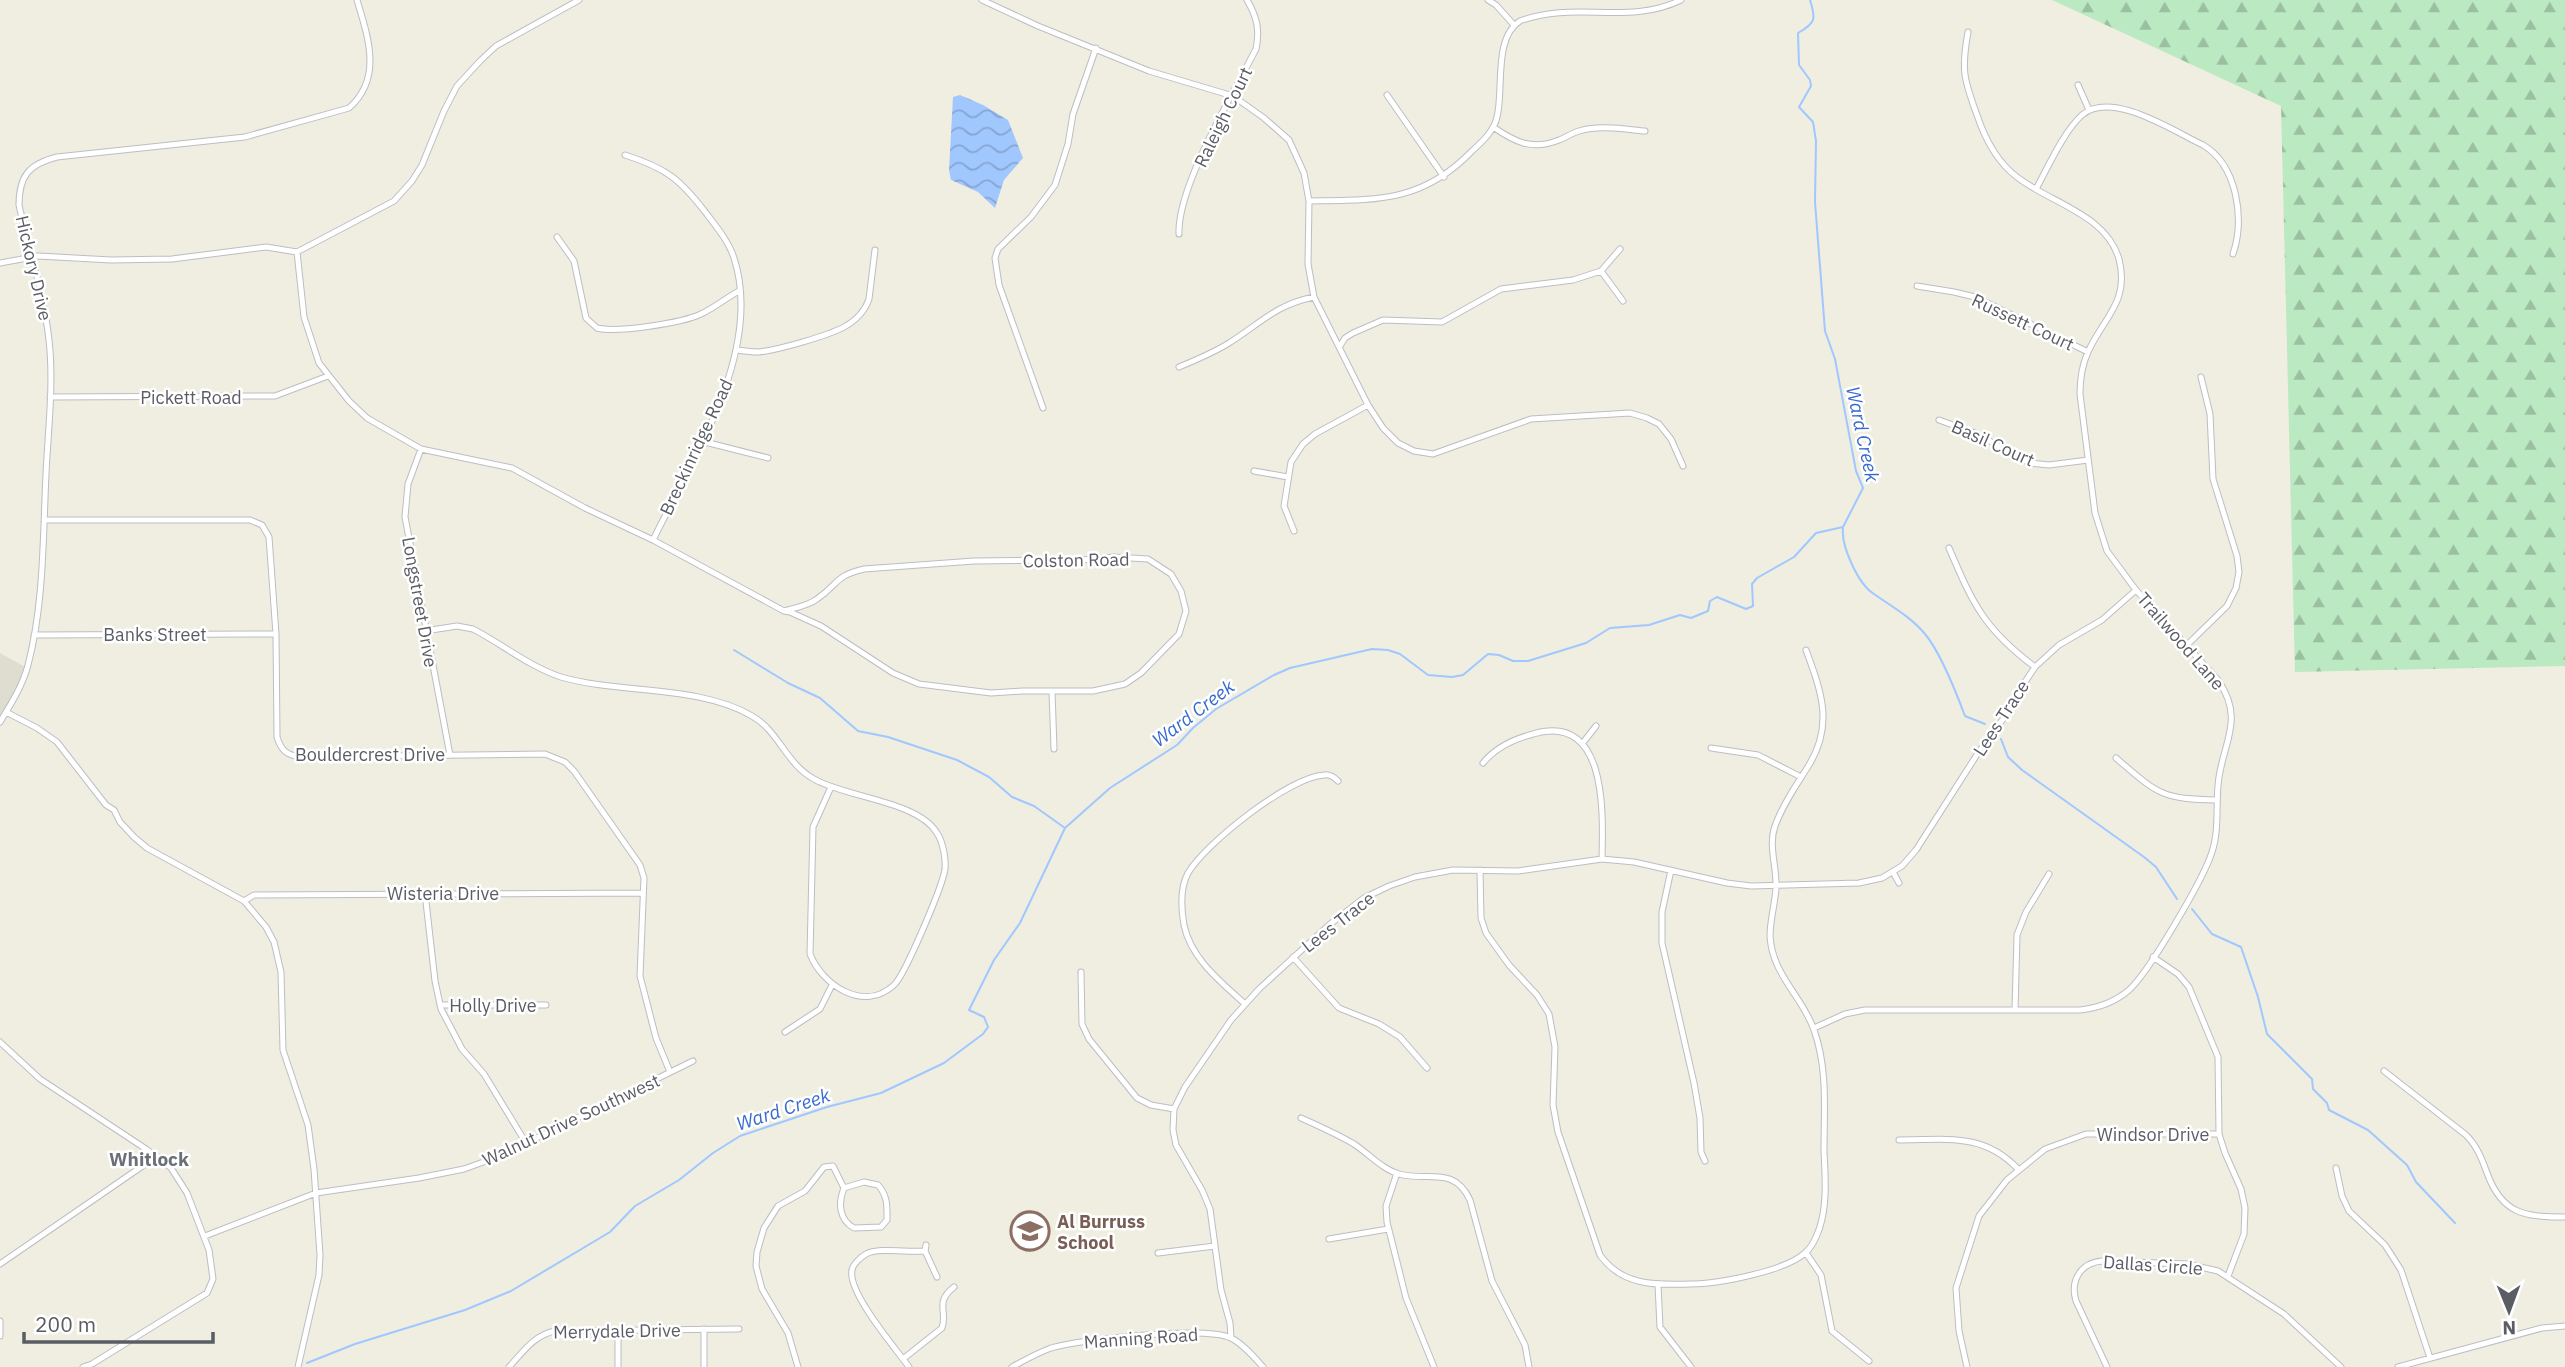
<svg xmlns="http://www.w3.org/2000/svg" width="2565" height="1367" viewBox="0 0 2565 1367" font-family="'IBM Plex Sans',sans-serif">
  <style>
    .education { fill: #deddd0 }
    .forest { fill: url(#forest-firs) }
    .water { fill: url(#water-waves) }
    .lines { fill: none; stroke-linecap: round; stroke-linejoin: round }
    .stream { stroke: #a1c7ff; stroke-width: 2 }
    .minor-casing { stroke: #bcbec4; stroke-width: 7 }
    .minor { stroke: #fff; stroke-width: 5 }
    .labels { text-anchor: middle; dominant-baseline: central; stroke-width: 5; stroke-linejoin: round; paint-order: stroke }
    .street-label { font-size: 18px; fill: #5a5d64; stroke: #fff }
    .education-label { font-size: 18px; font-weight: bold; fill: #785e54; stroke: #fff; text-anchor: start }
    .water-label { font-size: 19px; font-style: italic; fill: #376acf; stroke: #fff }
    .neighbourhood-label { font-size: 19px; font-weight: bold; fill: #6b6f76; stroke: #fff }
  </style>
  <defs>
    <pattern id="forest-firs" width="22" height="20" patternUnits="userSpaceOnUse" patternTransform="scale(1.75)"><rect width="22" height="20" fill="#bbe9c2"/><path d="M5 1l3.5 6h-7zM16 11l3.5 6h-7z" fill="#9bc0a1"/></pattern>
    <pattern id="water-waves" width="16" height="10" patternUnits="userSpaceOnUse" patternTransform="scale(1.75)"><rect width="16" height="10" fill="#a1c7ff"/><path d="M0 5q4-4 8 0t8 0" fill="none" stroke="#86a5d2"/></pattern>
  </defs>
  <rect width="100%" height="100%" fill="#efeee1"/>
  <path class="education" d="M0 653 27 668 0 722Z"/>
  <path class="forest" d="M2052 0H2565V666L2295 672 2281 106Z"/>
  <path class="water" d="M960 95 983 105 1008 120 1023 158 1004 180 995 208 978 192 951 180 949 170 953 97Z"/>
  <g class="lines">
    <path class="stream" d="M1843 528C1841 546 1858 584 1874 594 1891 606 1911 617 1925 634 1941 653 1956 692 1965 716L1985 724
      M734 650 788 683 820 698 858 731 888 737 957 760 989 777 1012 797 1034 806 1065 828
      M2001 739 2008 757 2022 770 2144 857 2156 867 2177 899
      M2192 909 2212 934 2241 947 2258 997 2267 1034 2312 1079 2313 1089 2327 1103 2329 1110 2368 1130 2407 1165 2416 1182 2455 1223
      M307 1363 355 1344 465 1310 511 1291 610 1232 635 1206 679 1180 713 1153 740 1136 827 1107 881 1093 944 1063 983 1034 988 1027 984 1017 969 1010 994 960 1020 923 1065 828 1110 788 1177 745 1193 728 1216 709 1274 675 1290 668 1372 649 1388 650 1400 654 1428 675 1452 677 1463 675 1488 654 1499 655 1513 661H1528L1586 643 1610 628 1649 625 1680 615 1691 618 1708 611 1710 601 1717 597 1746 609 1753 606 1752 584 1757 578 1794 557 1816 533 1843 527 1863 488 1856 471 1835 359 1825 331 1815 202 1816 141 1813 122 1799 107 1811 86 1810 80 1799 65 1798 33C1816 23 1816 19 1810 0"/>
    <g class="minor-casing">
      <path id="minor" d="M982 0 1038 26 1149 71 1233 96 1264 118 1289 140 1304 173 1309 201 1308 264 1314 297 1368 405 1383 428 1398 443 1414 451 1433 454 1531 419 1630 413 1647 418 1659 424 1671 439 1683 466
        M1488 0 1496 5 1514 25
        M2078 85 2089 110
        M1387 95 1444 177
        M1493 127C1515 142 1532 151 1559 140 1565 138 1572 133 1579 131 1600 125 1623 129 1645 131
        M625 155C666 168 680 179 706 213 716 226 729 242 734 258 764 350 692 460 653 540
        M2036 189C2048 167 2064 131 2082 115 2112 90 2173 131 2203 145 2237 165 2245 218 2233 254
        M1309 201C1376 200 1422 203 1472 151 1482 142 1494 131 1497 117 1504 90 1493 38 1520 21 1576 0 1627 26 1681 0
        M1179 234C1177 187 1233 94 1256 49 1260 30 1257 17 1247 0
        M557 237 574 261 586 318 597 328C617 333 682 323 701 314 714 308 726 298 739 291
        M297 252 304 317 319 363 349 401 367 418 421 449 512 468 585 508 653 540 784 611C794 608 808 606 817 599 839 584 834 576 864 569L974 561 1082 560 1114 557 1148 559 1171 574 1181 591 1186 611 1179 634 1141 673 1125 684 1093 691H1022L991 693 919 684 893 673 821 626 790 612 784 611
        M0 263 38 256 111 260 172 259 266 247 297 252 394 201 412 181 422 165 444 111 457 86 480 61 496 46 579 0
        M1601 271 1623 301
        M1917 286 1954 292 1975 297 2088 352
        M1340 346 1345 338 1353 333 1383 320 1442 322 1501 289 1573 280 1601 271 1620 249
        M737 350C744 351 752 352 759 352 778 350 827 336 844 327 855 321 865 311 869 299L875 250
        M1179 367C1196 360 1213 353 1229 343 1261 323 1275 305 1314 297
        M50 397 275 396 328 376
        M1043 408 999 285 995 258 998 249 1031 217 1055 185 1068 144 1073 114 1096 48
        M1939 420 1975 433 2029 463 2049 465 2088 460
        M701 441 768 458
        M421 449 408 484 405 517 450 755
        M1254 471 1288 477
        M44 520H250L262 525 269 537 276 634 277 737C281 750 286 755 300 757L545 754 565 762 574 771 640 865 644 878 640 976 656 1038 670 1072
        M1294 531 1284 506 1291 462 1303 444 1315 434 1368 405
        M1949 548C1973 604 1984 629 2035 667
        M425 631 457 626 473 629C502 644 530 667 561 677 619 694 700 685 752 716 779 731 786 764 814 779 847 798 918 801 937 833 943 842 946 859 945 869 943 885 905 975 894 985 864 1013 822 985 810 954L813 827 831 787
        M34 635 276 634
        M2187 645 2227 606 2236 588 2239 572 2237 556 2213 479 2210 414 2201 377
        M1052 691 1054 749
        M6 712 37 728 57 742 106 805 114 810 120 822 134 837 147 848 244 901 266 927 274 942 281 972 283 1050 308 1125 314 1169 320 1255 319 1275 298 1367
        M0 722C11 704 23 685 28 665 44 604 43 536 46 474 48 430 54 384 49 340 44 295 29 250 19 205 19 176 29 164 57 157L245 137 349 108C383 78 368 37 357 0
        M1582 744 1596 726
        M1711 748 1758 755 1801 777
        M2116 758C2158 794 2161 799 2217 800
        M1483 763C1495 748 1514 739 1533 734 1608 712 1603 814 1602 859
        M1480 870 1481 918 1486 933 1509 965 1537 995 1549 1014 1555 1047 1553 1105 1558 1132 1600 1255C1622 1286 1655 1285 1690 1284 1718 1284 1787 1271 1806 1252 1814 1245 1820 1229 1822 1219 1827 1197 1825 1173 1824 1151 1824 1110 1828 1069 1814 1030 1803 997 1772 975 1770 936 1770 920 1775 904 1776 888 1777 867 1768 846 1775 826 1783 804 1797 784 1809 765 1834 724 1821 691 1806 650
        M1671 870 1662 912V943L1694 1083 1700 1118 1701 1152 1705 1161
        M1893 872 1899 883
        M425 893 435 981 441 1009 462 1049 484 1074 526 1143
        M244 901 254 895 643 893
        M1293 957 1339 1008 1379 1024 1400 1037 1427 1068
        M2153 957 2178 974 2189 987 2218 1057 2219 1134 2225 1153 2241 1189 2245 1208 2244 1234 2228 1276
        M1081 972 1082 1024 1089 1039 1137 1098 1151 1105 1174 1109
        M1245 1004C1221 982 1191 959 1184 925 1181 908 1180 888 1188 873 1206 843 1289 777 1324 775 1330 774 1334 777 1338 781
        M440 1005H546
        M2015 1010 2017 935 2026 912 2049 874
        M1814 1028 1845 1014 1865 1010H2080C2099 1008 2115 1002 2129 990 2149 972 2204 878 2212 852 2220 828 2215 802 2219 777 2225 739 2244 718 2218 680L2136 590 2107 551 2095 513 2080 394C2080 380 2082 365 2088 352 2103 318 2130 302 2119 259 2106 214 2050 203 2017 177 1997 162 1985 139 1977 115 1964 80 1961 70 1968 32
        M785 1032 820 1009 832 985
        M0 1042 40 1079 146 1149 171 1168 187 1193 209 1250 213 1279 207 1293 92 1364 83 1367
        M2384 1071 2466 1135C2477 1146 2482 1159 2487 1173 2502 1214 2524 1217 2565 1217
        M1301 1118C1319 1126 1337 1134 1354 1144 1369 1154 1382 1169 1399 1174 1427 1182 1454 1165 1470 1200L1492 1281 1525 1345 1529 1367
        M1899 1140C1946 1140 1983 1132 2018 1169
        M2336 1168 2342 1196 2349 1211 2385 1245 2401 1270 2430 1358
        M1397 1173 1386 1206 1387 1222 1406 1298 1434 1367
        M864 1182 878 1185C888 1196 887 1207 887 1220L881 1227 854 1228C839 1220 838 1203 844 1188Z
        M205 1236 316 1193 419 1178 464 1169 500 1156 693 1061
        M1329 1239 1388 1229
        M925 1251 937 1277
        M1158 1253 1215 1246
        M1806 1253 1821 1275 1832 1331 1869 1361
        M0 1264 157 1156
        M1658 1285 1660 1327 1691 1367
        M0 1321V1336
        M1231 1338 1230 1323 1221 1290 1210 1209 1202 1190 1176 1145 1173 1130 1174 1109 1185 1087 1231 1020 1259 989 1329 925 1364 898 1389 886 1415 877 1453 870 1518 871 1602 859 1634 862 1727 883 1751 886 1859 883 1882 878 1902 866 1916 850 1978 753 2006 715 2019 691 2035 667 2059 645 2102 620 2136 590
        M903 1359 942 1328C948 1311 934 1303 954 1287
        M509 1367C523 1352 534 1335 555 1331L739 1329
        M618 1367V1330
        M704 1367V1329
        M798 1367 788 1333 762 1289 756 1266 757 1252 764 1228 778 1206 805 1191 824 1167 833 1166 844 1188
        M909 1367C896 1349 847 1292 852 1270 853 1264 861 1257 866 1254 879 1247 909 1253 925 1251L926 1245
        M1012 1367C1025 1360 1037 1353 1051 1348 1080 1339 1206 1326 1231 1338 1243 1344 1254 1357 1263 1367
        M1967 1367 1959 1331 1956 1288 1979 1216 2007 1180 2045 1149 2086 1134H2219
        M2107 1367 2076 1301C2070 1281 2080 1263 2102 1261L2187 1264 2218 1271 2284 1314 2341 1367
        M2398 1367 2542 1328 2565 1326"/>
    </g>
    <use href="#minor" class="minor"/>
  </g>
  <defs>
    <g id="school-ring" transform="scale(2.0125)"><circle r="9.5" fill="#fff" stroke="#8d6e63" stroke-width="1.5"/><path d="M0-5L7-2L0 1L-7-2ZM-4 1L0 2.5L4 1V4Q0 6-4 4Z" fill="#8d6e63"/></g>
  </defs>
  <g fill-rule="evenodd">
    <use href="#school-ring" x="1030" y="1231"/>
  </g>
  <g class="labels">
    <g class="street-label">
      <text transform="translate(1223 117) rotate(-64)">Raleigh Court</text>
      <text transform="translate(34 268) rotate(77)">Hickory Drive</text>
      <text transform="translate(2023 322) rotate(25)">Russett Court</text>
      <text x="191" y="397">Pickett Road</text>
      <text transform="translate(1993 443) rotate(24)">Basil Court</text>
      <text transform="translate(696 447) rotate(-65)">Breckinridge Road</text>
      <text transform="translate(1076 560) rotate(-1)">Colston Road</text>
      <text transform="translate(420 602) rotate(80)">Longstreet Drive</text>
      <text x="155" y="634">Banks Street</text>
      <text transform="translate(2181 641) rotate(49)">Trailwood Lane</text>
      <text transform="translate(2001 718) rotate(-57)">Lees Trace</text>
      <text x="370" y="754">Bouldercrest Drive</text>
      <text x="443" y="893">Wisteria Drive</text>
      <text transform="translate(1338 922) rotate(-38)">Lees Trace</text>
      <text x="493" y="1005">Holly Drive</text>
      <text transform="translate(571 1120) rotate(-25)">Walnut Drive Southwest</text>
      <text x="2153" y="1134">Windsor Drive</text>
      <text transform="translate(2153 1265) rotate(4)">Dallas Circle</text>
      <text transform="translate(617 1331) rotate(-1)">Merrydale Drive</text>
      <text transform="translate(1141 1338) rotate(-4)">Manning Road</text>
    </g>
    <g class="education-label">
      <text x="1057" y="1221">Al Burruss<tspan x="1057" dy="21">School</tspan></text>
    </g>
    <g class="water-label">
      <text transform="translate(1863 434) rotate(78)">Ward Creek</text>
      <text transform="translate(1193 713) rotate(-37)">Ward Creek</text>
      <text transform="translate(783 1109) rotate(-18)">Ward Creek</text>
    </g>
    <g class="neighbourhood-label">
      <text x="149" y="1159">Whitlock</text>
    </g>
  </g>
  <g transform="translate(2509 1311) rotate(179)" stroke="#ffffff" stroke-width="5" paint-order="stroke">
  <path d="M0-5L12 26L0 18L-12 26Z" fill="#5a5d64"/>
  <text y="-10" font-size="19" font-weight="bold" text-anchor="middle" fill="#5a5d64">N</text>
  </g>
  <path d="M24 1332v10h189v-10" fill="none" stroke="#5a5d64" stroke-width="3.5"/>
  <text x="35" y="1332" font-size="21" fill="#5a5d64" stroke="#ffffff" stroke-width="5" paint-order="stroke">200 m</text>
</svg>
